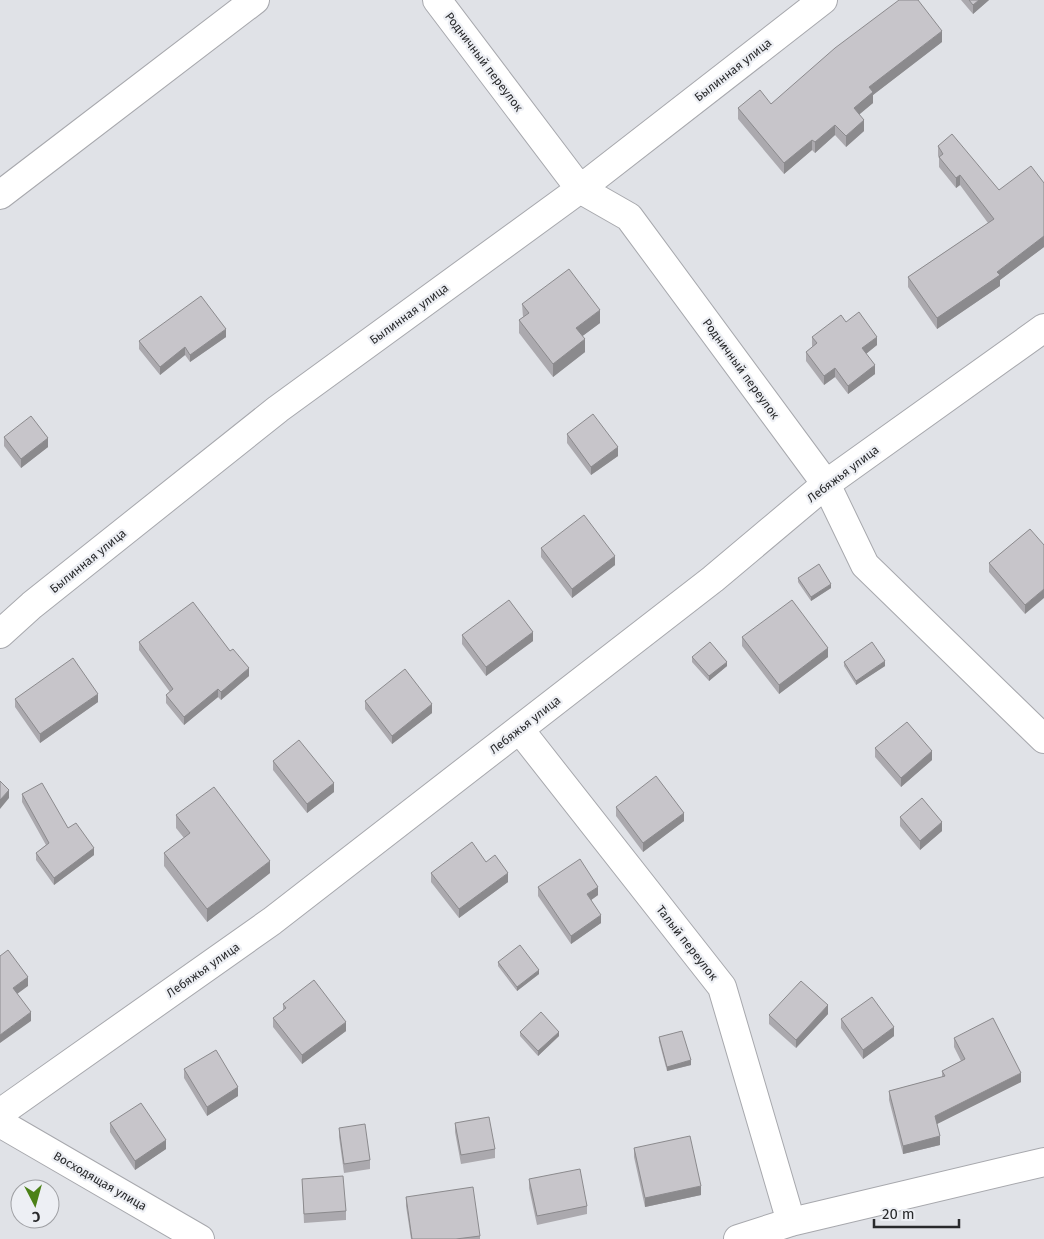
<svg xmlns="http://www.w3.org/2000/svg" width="1044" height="1239" viewBox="0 0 1044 1239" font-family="'Fira Sans',sans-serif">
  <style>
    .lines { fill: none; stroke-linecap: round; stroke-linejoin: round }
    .street-casing { stroke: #a7a8ad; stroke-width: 30 }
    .street { stroke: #fff; stroke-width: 28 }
    .wall { fill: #aba9ae }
    .shaded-wall { fill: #8b8a8d }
    .building { fill: #c7c5ca; stroke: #8b8a8d }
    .labels { text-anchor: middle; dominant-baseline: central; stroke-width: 4.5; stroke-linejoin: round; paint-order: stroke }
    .street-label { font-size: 12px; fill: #292a2c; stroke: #edeff4 }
  </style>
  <rect width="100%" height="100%" fill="#e0e2e7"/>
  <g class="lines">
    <g class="street-casing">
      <path id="street" d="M437 0 580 189 629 217 826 484 865 565 1044 739
        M0 195 255 0
        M0 634 32 605 278 409 580 189 823 0
        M520 730 722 987 791 1222
        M0 1113 272 921 713 579 826 484 1044 328
        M0 1123 200 1239
        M738 1239 791 1222 1044 1162"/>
    </g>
    <use href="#street" class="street"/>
  </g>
  <path class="wall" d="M961 0H989L973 14Z
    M942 42 873 95V103L859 114 864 131 846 147 835 135 815 153 812 150 784 174 738 119V108L771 104Z
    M938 146 999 190 1044 183V247L1000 280V286L937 329 908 287V277L988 223 960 185 956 188 939 167V158L938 156Z
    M522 304 600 323 582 336 585 352 553 377 519 333V320L523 317Z
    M846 322 877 345 866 354 875 374 848 394 835 377 824 385 806 361V352L812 347V337Z
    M226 337 190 362 185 355 160 375 139 349V341Z
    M567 434 618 456 591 475 567 443Z
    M4 437 48 447 21 468 4 446Z
    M1030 529 1025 614 989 572V563Z
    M541 548 615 565 572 598 541 557Z
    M798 578 831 588 811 601 798 582Z
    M462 635 533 641 486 676 462 644Z
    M742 637 828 657 779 694 742 646Z
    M139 642 230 651 249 676 221 700 218 697 184 725 166 703V695L170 692 139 650Z
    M692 657 727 666 709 681 692 662Z
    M844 662 885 666 856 685 844 666Z
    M15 699 98 702 40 743 15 707Z
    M365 701 432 713 392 744 365 709Z
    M875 748 932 760 901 787 875 757Z
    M273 761 334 792 307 813 273 770Z
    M22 794 68 828 94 855 54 885 36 860V853L46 845 22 802Z
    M616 807 684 821 643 852 616 816Z
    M176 815 270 873 207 922 164 866V853L184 838 176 828Z
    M900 817 942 831 920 850 900 826Z
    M486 862 508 882 459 918 431 882V873Z
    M538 887 598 895 591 900 601 923 571 944 538 896Z
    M498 962 539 974 517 991 498 966Z
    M283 1004 346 1031 302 1064 273 1027V1018L283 1011Z
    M828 1014 796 1048 769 1024V1015Z
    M841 1019 894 1036 863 1059 841 1028Z
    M520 1032 559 1036 538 1056 520 1036Z
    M659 1037 691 1065 667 1071 659 1041Z
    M954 1038 1021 1082 937 1124 940 1145 903 1154 889 1100V1091L942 1077V1071L961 1061 954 1047Z
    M184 1069 238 1096 207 1116 184 1078Z
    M110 1123 166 1149 135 1170 110 1132Z
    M455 1123 495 1149V1158L461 1164 455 1132Z
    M339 1128 370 1160V1169L344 1173 339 1137Z
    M634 1148 701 1195 645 1207 634 1157Z
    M302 1179 346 1211V1220L304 1223Z
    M529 1179 587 1206V1214L537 1225 529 1188Z
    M406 1197 480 1236V1239H411L406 1206Z"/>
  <path class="shaded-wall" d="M979 0H989L973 14V5Z
    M942 31V42L873 95V103L854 119V108L869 87Z
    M864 120V131L846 147V136Z
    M835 125V135L815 153V142Z
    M812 140V150L784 174V163Z
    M960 175V185L956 188V178Z
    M1044 236V247L1000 280V286L937 329V318Z
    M600 310V323L576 341V328Z
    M226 329V337L190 362V355Z
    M877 337V345L862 357V348Z
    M585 339V352L553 377V364Z
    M185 347V355L160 375V367Z
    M875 365V374L848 394V386Z
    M835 368V377L824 385V376Z
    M48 438V447L21 468V459Z
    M618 447V456L591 475V467Z
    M615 556V565L572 598V589Z
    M831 584V588L811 601V597Z
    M1044 589V598L1025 614V605Z
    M533 632V641L486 676V667Z
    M828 648V657L779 694V685Z
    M885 661V666L856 685V681Z
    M727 662V666L709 681V676Z
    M249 668V676L221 700V692Z
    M218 689V697L184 725V717Z
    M98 694V702L40 743V734Z
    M432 704V713L392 744V736Z
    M932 751V760L901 787V778Z
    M334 783V792L307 813V804Z
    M9 790V798L0 809V800Z
    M684 813V821L643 852V843Z
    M942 822V831L920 850V841Z
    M94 848V855L54 885V878Z
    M270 861V873L207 922V909Z
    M508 873V882L459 918V909Z
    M598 887V895L587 903V894Z
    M601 915V923L571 944V936Z
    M539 970V974L517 991V987Z
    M28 977V986L13 997V988Z
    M828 1005V1014L796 1048V1040Z
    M31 1012V1021L0 1043V1035Z
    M346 1022V1031L302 1064V1055Z
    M894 1027V1036L863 1059V1050Z
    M559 1032V1036L538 1056V1051Z
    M691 1060V1065L667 1071V1067Z
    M1021 1073V1082L935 1125V1116Z
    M238 1087V1096L207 1116V1107Z
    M940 1136V1145L903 1154V1146Z
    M166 1140V1149L135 1170V1161Z
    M701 1186V1195L645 1207V1198Z"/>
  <path class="building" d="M899 0H918L942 31 869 87 873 92 854 108 864 120 846 136 835 125 815 142 812 140 784 163 738 108 760 90 771 104 835 48Z
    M969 0H979L973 5Z
    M952 134 999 190 1031 166 1044 183V236L997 272 1000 275 937 318 908 277 994 219 960 175 956 178 939 157 943 154 938 146Z
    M569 269 600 310 576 328 585 339 553 364 519 320 529 313 522 304Z
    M201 296 226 329 190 355 185 347 160 367 139 341Z
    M859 312 877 337 862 348 875 365 848 386 835 368 824 376 806 352 817 343 812 337 841 315 846 322Z
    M593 414 618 447 591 467 567 434Z
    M31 416 48 438 21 459 4 437Z
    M584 515 615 556 572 589 541 548Z
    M1030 529 1044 545V589L1025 605 989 563Z
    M819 564 831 584 811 597 798 578Z
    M509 600 533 632 486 667 462 635Z
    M792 600 828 648 779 685 742 637Z
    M193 602 230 651 233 649 249 668 221 692 218 689 184 717 166 695 173 689 139 642Z
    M710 642 727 662 709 676 692 657Z
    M872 642 885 661 856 681 844 662Z
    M73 658 98 694 40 734 15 699Z
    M405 669 432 704 392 736 365 701Z
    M907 722 932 751 901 778 875 748Z
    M299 740 334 783 307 804 273 761Z
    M656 776 684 813 643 843 616 807Z
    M0 781 9 790 0 800Z
    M42 783 68 828 76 823 94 848 54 878 36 853 49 843 22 794Z
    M214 787 270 861 207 909 164 853 190 833 176 815Z
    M922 798 942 822 920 841 900 817Z
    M472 842 486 862 495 855 508 873 459 909 431 873Z
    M580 859 598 887 587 894 601 915 571 936 538 887Z
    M520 945 539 970 517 987 498 962Z
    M8 950 28 977 13 988 31 1012 0 1035V956Z
    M314 980 346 1022 302 1055 273 1018 286 1008 283 1004Z
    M801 981 828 1005 796 1040 769 1015Z
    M872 997 894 1027 863 1050 841 1019Z
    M541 1012 559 1032 538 1051 520 1032Z
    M993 1018 1021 1073 935 1116 940 1136 903 1146 889 1091 945 1076 942 1071 965 1059 954 1038Z
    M682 1031 691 1060 667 1067 659 1037Z
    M216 1050 238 1087 207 1107 184 1069Z
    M141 1103 166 1140 135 1161 110 1123Z
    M489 1117 495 1149 461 1155 455 1123Z
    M365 1124 370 1160 344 1164 339 1128Z
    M690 1136 701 1186 645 1198 634 1148Z
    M580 1169 587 1206 537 1216 529 1179Z
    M343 1176 346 1211 304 1214 302 1179Z
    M473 1187 480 1236 456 1239H412L406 1197Z"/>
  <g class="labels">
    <g class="street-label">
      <text transform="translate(484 62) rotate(53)">Родничный переулок</text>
      <text transform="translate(733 70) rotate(-38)">Былинная улица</text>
      <text transform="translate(409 314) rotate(-36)">Былинная улица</text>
      <text transform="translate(741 369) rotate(54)">Родничный переулок</text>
      <text transform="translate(843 474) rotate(-37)">Лебяжья улица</text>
      <text transform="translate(88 561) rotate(-39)">Былинная улица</text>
      <text transform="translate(525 725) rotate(-38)">Лебяжья улица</text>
      <text transform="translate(687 943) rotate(52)">Талый переулок</text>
      <text transform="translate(203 970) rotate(-35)">Лебяжья улица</text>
      <text transform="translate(100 1181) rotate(30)">Восходящая улица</text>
    </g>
  </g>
  <g transform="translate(35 1204) rotate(174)"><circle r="24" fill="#edeff4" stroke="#9fa0a4"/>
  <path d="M0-4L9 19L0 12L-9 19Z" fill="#4c8117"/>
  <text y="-8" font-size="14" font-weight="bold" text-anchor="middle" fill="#292a2c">С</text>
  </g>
  <path d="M874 1219v8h85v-8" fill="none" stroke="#292a2c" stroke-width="2.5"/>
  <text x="882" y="1219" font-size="15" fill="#292a2c" stroke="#edeff4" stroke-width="4" paint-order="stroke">20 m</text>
</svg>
